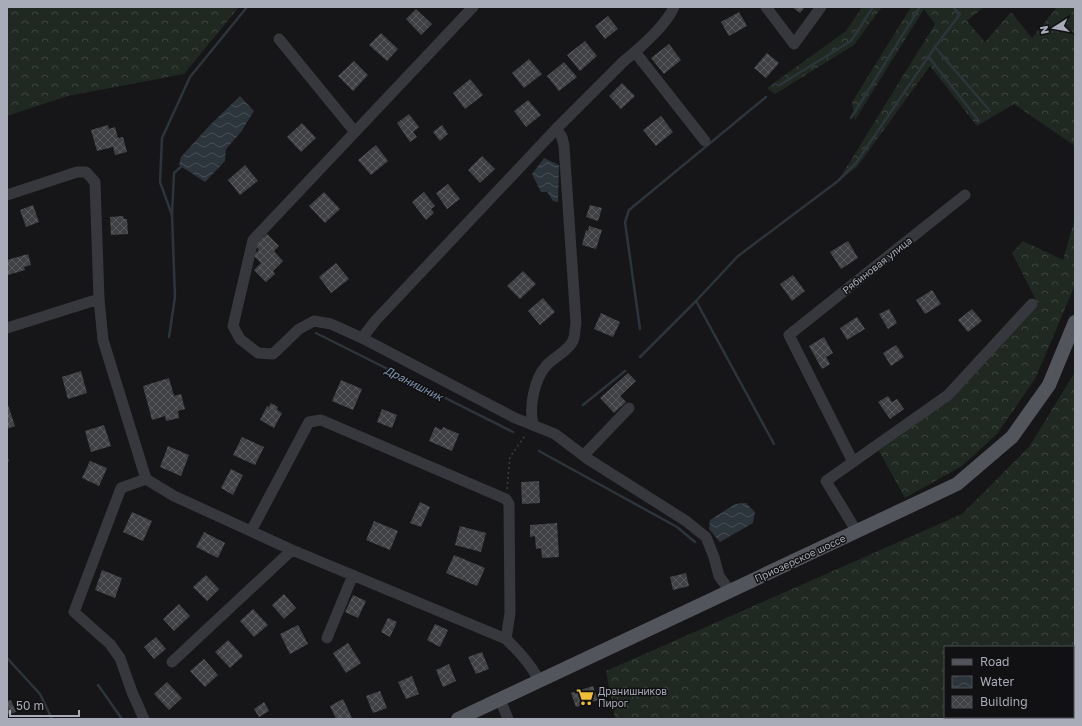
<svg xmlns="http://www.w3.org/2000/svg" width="1082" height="726" viewBox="0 0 1082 726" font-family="'Golos Text',sans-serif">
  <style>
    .forest { fill: url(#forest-crowns); fill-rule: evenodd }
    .water { fill: url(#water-waves) }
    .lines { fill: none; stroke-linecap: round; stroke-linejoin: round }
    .stream { stroke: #2c343c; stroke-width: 2.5 }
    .building { fill: url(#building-cross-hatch) }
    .path { stroke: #3d3f44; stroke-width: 1.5; stroke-dasharray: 2 3; stroke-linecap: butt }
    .minor { stroke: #37383d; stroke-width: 11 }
    .major { stroke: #53555c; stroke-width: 14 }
    .labels { text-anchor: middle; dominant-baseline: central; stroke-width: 3; stroke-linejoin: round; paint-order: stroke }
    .street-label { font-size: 10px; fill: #a8acb8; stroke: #111113 }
    .poi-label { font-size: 10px; fill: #a8acb8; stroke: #111113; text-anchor: start }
    .water-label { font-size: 11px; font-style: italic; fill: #8097b2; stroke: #111113 }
  </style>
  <defs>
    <pattern id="forest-crowns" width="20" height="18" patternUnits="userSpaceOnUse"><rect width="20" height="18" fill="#202822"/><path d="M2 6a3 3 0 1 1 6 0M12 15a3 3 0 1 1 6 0" fill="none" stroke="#3e4440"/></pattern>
    <pattern id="water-waves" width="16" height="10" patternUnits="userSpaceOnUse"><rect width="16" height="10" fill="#2c343c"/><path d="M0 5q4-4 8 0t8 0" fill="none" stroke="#484f56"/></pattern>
    <pattern id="building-cross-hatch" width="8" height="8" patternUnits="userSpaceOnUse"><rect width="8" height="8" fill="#404145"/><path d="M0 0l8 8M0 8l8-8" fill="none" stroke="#595a5e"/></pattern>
  </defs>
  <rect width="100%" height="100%" fill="#161618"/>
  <path class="forest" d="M7 7H239L184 74 68 96 7 116Z
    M862 7H882L854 45 775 94 767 88 846 31Z
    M911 7H984L967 21 985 42 1011 12 1032 38 1057 7H1075V146L1014 104 977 126 930 66 857 167 838 181 935 24 924 9 855 120 852 102Z
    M1075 218V285L1035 379 996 435 962 466 905 498 879 451 952 397 1038 304 1012 253 1023 241 1063 260Z
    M1075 372V719H615L606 671 962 514 1029 447ZM945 647H1073V717H945Z"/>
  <path class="water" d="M240 96 254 111 241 132 226 149 225 161 205 182 179 165 181 157 209 126Z
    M544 158 559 165 558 202 553 201 547 192H541L532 174Z
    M746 503 755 512 753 523 720 542 709 529 710 520 735 504Z"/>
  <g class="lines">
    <path class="stream" d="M953 7 960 14 935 47 990 111
      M928 56 979 121
      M778 86 851 41 873 7
      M851 118 920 7
      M172 215 160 182 162 138 190 77 247 7
      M640 329 625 222 629 210 766 97
      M316 333 513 432
      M169 337 175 297 172 215 174 173 182 166
      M640 357 696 301
      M583 405 625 371
      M774 444 696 301 738 256 838 181 856 163 935 47
      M539 451 677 527 695 542
      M7 462 8 460
      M7 658 40 694 52 719
      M98 685 122 719"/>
  </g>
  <path class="building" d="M792 7H805L800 13Z
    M416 9 432 24 421 35 406 19Z
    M739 12 747 26 729 36 721 22Z
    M608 16 618 29 605 39 595 26Z
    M381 33 398 49 387 61 369 45Z
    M585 41 597 56 580 71 567 55Z
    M669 44 681 60 664 74 651 58Z
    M767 53 779 63 766 78 754 68Z
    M529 59 542 74 524 88 512 73Z
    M354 61 368 75 353 91 338 76Z
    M564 62 577 77 559 91 547 76Z
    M470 79 483 95 465 109 453 93Z
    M622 83 635 96 621 109 609 96Z
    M528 100 541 115 526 127 514 111Z
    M409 114 419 127 413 132 417 137 410 142 397 123Z
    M661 116 673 132 656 146 643 130Z
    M302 123 316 138 301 152 287 137Z
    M108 125 109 129 115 127 118 138 123 137 127 152 115 155 113 147 97 151 91 130Z
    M442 125 448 134 440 141 433 132Z
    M376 145 388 161 371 175 358 160Z
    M482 156 495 169 480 183 468 170Z
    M245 165 258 181 240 195 228 180Z
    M448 184 460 199 447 209 436 193Z
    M324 192 340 209 325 223 309 206Z
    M424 192 435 206 431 209 434 213 426 220 412 202Z
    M33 205 39 222 26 227 20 210Z
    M590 205 602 208 598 221 586 217Z
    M123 216 124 219H127L128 234 111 235 110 217Z
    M589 226 602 230 596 249 582 245 586 230 588 231Z
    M267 234 279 246 274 251 283 261 273 271 275 274 266 282 254 270 261 263 253 255 259 250 255 245Z
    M848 241 858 258 841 269 830 252Z
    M28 254 31 265 24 267 25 270 8 275 7 260Z
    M336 263 349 279 331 293 319 277Z
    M523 271 536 284 520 299 507 286Z
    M793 275 805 291 792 301 780 284Z
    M932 290 941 304 925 314 916 300Z
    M543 298 555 312 540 325 528 311Z
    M889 309 897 323 888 329 879 314Z
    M972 309 982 321 968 332 958 320Z
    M601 313 620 322 613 337 594 329Z
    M857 317 865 329 847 340 840 328Z
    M824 337 833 353 826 357 830 364 822 369 809 346Z
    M896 345 904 357 891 366 883 353Z
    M81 371 87 393 68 399 62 377Z
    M628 373 636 381 620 396 626 402 614 413 600 398Z
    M169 378 174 396 181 394 185 409 178 411 179 418 166 421 165 416 152 420 143 386Z
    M341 380 362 389 353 410 332 401Z
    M888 396 892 402 897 399 904 409 890 419 878 402Z
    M271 403 278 407 277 410 282 413 274 428 260 420 267 406 269 407Z
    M7 405H8L15 426 7 429Z
    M382 409 397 415 392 428 377 422Z
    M104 425 111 446 91 452 85 431Z
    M435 427 442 430 443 427 459 434 452 451 429 441Z
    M242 437 264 447 255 465 233 455Z
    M168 446 189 455 181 476 160 467Z
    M90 461 107 468 99 486 82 478Z
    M231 469 243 475 233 495 221 488Z
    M539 481 540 503 522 504 521 482Z
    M420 502 430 507 421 527 410 523Z
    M132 512 152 521 143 541 123 532Z
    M374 521 398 531 390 550 366 540Z
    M557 523 559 557 542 558 541 548 536 549 535 536 530 537V525Z
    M460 526 486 533 481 552 455 545Z
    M204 532 225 543 218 558 196 547Z
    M454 555 485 568 477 586 446 573Z
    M102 570 122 578 115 598 95 590Z
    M686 573 689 586 673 590 670 577Z
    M206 575 219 589 207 601 193 587Z
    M284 594 296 608 284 619 272 605Z
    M353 595 366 601 358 618 345 612Z
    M179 604 190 616 174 631 163 619Z
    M253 609 268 625 254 637 240 621Z
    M388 618 397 622 390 637 381 632Z
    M435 624 448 630 440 647 427 640Z
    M298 625 308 644 290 654 280 634Z
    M156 637 166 649 154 659 144 647Z
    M228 640 243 656 230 668 215 652Z
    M348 643 361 663 346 673 333 653Z
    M482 652 489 669 476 674 468 657Z
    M204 659 218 675 205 687 190 671Z
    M449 664 456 681 443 687 436 670Z
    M412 676 419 694 406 699 398 682Z
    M167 682 182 698 169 710 154 694Z
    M593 686 598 700 576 707 571 693Z
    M380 691 387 708 373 713 366 696Z
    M343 699 352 718 336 719 330 706Z
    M11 700 16 712 7 715V701Z
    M264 702 269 711 259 717 254 709Z"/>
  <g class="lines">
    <path class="path" d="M507 489 510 457 526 434"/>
    <path class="minor" d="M473 7 253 240 233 326 240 339 258 353 273 354 299 329 314 321 331 324 362 338 515 418 555 434 588 459 686 521 706 537 714 557 719 576 730 591
      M766 7 794 44 821 7
      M279 39 355 132
      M635 52 705 141
      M7 195 77 172H86L95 182 99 299 103 340 146 479 174 496 292 550 506 639C519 652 531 664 539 681
      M7 328 99 299
      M362 338 376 320 556 129 624 61C640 48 666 25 674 7
      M533 424C529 408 534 379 546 366 554 357 567 352 573 341 575 336 575 328 576 323L564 146 562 137 556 129
      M584 455 629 408
      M853 462 948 395 1032 304
      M251 531 309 422 321 420 506 499 509 504 510 613 506 639
      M857 532 826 481 853 462 789 335 965 195
      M327 638 353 575
      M172 662 292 550
      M500 699 508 719
      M144 719 132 692 120 658 110 644 74 612 121 488 146 479"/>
    <path class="major" d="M458 719 957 484 1012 437 1049 385 1075 322"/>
  </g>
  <defs>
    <g id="supermarket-bare" transform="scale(1.38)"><path d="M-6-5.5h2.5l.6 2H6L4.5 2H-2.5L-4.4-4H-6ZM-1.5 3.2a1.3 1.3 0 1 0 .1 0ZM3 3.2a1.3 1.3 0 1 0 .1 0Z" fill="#f0be36" stroke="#111113" stroke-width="2.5" paint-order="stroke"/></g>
  </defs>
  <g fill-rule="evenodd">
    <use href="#supermarket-bare" x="585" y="697"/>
  </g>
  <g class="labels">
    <g class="street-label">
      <text transform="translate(877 265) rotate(-38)">Рябиновая улица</text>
      <text transform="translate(800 558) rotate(-25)">Приозерское шоссе</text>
    </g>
    <g class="poi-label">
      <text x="598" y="691">Дранишников<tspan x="598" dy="12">Пирог</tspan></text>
    </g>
    <g class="water-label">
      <text transform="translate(414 383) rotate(27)">Дранишник</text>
    </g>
  </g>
  <rect width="1082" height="726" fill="none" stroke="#a8acb8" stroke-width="16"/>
  <rect x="944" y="646" width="130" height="72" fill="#111113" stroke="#4d4f55"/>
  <rect x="952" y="659" width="20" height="6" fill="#53555c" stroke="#4d4f55"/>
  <text x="980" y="666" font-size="12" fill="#a8acb8">Road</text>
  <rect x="952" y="676" width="20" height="12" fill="url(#water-waves)" stroke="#4d4f55"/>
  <text x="980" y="686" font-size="12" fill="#a8acb8">Water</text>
  <rect x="952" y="696" width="20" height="12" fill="url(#building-cross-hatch)" stroke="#4d4f55"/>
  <text x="980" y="706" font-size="12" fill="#a8acb8">Building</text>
  <g transform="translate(1054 28) rotate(259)" stroke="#111113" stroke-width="3" paint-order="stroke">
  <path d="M0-3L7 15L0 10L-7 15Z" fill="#a8acb8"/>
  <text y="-6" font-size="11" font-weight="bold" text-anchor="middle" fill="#a8acb8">N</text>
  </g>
  <path d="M10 710v6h69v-6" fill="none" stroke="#a8acb8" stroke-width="2"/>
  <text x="16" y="710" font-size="12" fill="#a8acb8" stroke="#111113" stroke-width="3" paint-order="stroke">50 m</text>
</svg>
